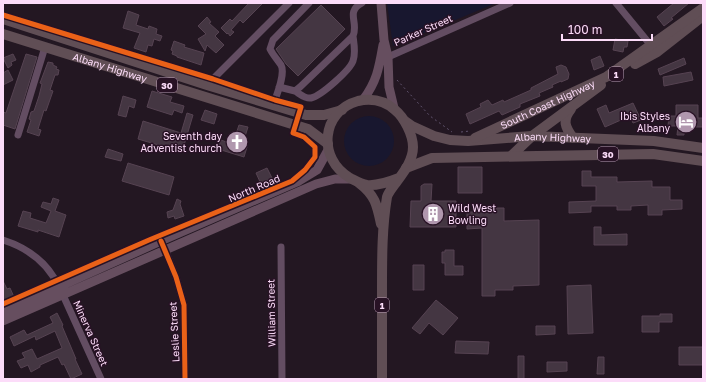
<svg xmlns="http://www.w3.org/2000/svg" width="706" height="382" viewBox="0 0 706 382" font-family="'Golos Text',sans-serif">
  <style>
    .green { fill: #18172f }
    .building { fill: #443642; stroke: #564352 }
    .lines { fill: none; stroke-linecap: round; stroke-linejoin: round }
    .path { stroke: #5f526d; stroke-width: 1; stroke-dasharray: 2 3; stroke-linecap: butt }
    .minor { stroke: #634d62; stroke-width: 7 }
    .major { stroke: #664e5f; stroke-width: 9 }
    .highway { stroke: #604e55; stroke-width: 10 }
    .cycleway-casing { stroke: #281225; stroke-width: 8 }
    .cycleway { stroke: #ea6118; stroke-width: 5 }
    .labels { text-anchor: middle; dominant-baseline: central; stroke-width: 3; stroke-linejoin: round; paint-order: stroke }
    .shield { fill: #281225; stroke: #bc9fb9; stroke-width: 1 }
    .shield-label { font-size: 9px; font-weight: bold; fill: #fcdcf9 }
    .street-label { font-size: 10px; fill: #fcdcf9; stroke: #281225 }
    .poi-label { font-size: 10px; fill: #fcdcf9; stroke: #281225; text-anchor: end }
  </style>
  <rect width="100%" height="100%" fill="#231722"/>
  <path class="green" d="M387 3H496L393 46Z
    M344 141a25 25 0 1 1 50 0a25 25 0 1 1-50 0Z"/>
  <path class="building" d="M249 3H263L243 23 240 20 231 30 234 32 230 36 228 33 227 34 221 28 230 19 232 21Z
    M674 3H689L671 18 673 19 664 26 657 17Z
    M321 5 345 29 298 76 286 64 276 49Z
    M128 11 139 15 136 25 148 29 149 26 157 29 156 34 162 36 160 41 154 39 152 46 148 45 146 52 134 48 140 33 123 28Z
    M207 17 211 22 209 23 219 32 215 36 224 45 216 53 207 45 205 51 198 39 206 34 198 26Z
    M615 39 628 41 627 47H624L623 52 613 50Z
    M174 41 185 45 184 47 204 53 201 65 177 57V56L172 54 173 51 171 50Z
    M13 54 16 60 11 62 12 65 8 68 3 58Z
    M26 54 37 57 15 129 3 125V112L6 113Z
    M600 56 604 66 594 70 591 60Z
    M684 58 686 64 660 75 658 69Z
    M48 62 53 63V65L57 67 56 69 59 70 58 75H55L50 90 53 91 46 111 44 110 38 129 41 130 39 136 27 132 31 120 29 119 31 112 34 111 39 96 42 84 40 83Z
    M561 65 566 67 569 74 568 79 561 82V81L552 85 553 87 539 93 540 96 520 104V107L502 115 499 111 470 124 466 114 481 107 480 104 488 100 492 105 503 100 504 102 531 90V88L558 74 556 67Z
    M8 70 13 80 3 85V73Z
    M691 72 693 80 664 86 663 77Z
    M152 91 172 97 170 102 184 106 182 113 174 110 172 115 147 107Z
    M123 96 136 100 134 108 129 106 126 117 118 115Z
    M633 103 641 120 633 123 630 116 605 127 597 109 606 105 609 113Z
    M676 105H698V118H703V127H684V135H677L678 126H668L669 116H676Z
    M205 110 217 114 214 124 201 120Z
    M187 113 193 115 182 152 138 139 143 121 181 133Z
    M239 125 248 127 242 146 247 147 244 157 218 149 221 140 229 143 233 133 236 134Z
    M108 149 123 154 121 161 105 157Z
    M128 163 174 177 169 195 122 181Z
    M458 167H482V193H458Z
    M267 168 272 178 261 184 256 173Z
    M582 171H591V177H617V182L652 181V187H670V200H682V209L662 210V215H648V205L631 206V210H617V206H591V212L569 213V202L596 201V186H582Z
    M424 184H432L431 201H456V227H410L411 201H421V186Z
    M53 198 59 200 55 211 66 215 59 237 38 230V232L18 226 23 211 31 213 30 218 46 223 51 211 41 207 43 202 51 204Z
    M177 199 181 201 180 204 184 216 175 219 174 216 168 218 167 212 173 210Z
    M481 208H504V221L539 220V285L513 286V290H495V296H482V228L467 229V212H481Z
    M594 227H601V235L627 234V245H594Z
    M445 250H454V266H463V275H445V263H442V252H445Z
    M413 265H424V290H413Z
    M3 281 7 289 10 288 14 297 3 301Z
    M591 285 593 333 568 334 567 286Z
    M436 300 458 318 443 335 429 323 420 334 412 328Z
    M57 313 63 325 62 326 76 359H75L82 374 71 379 64 364 62 365 58 357 40 365V367L31 372 28 365 21 368 17 361 25 358 22 353 32 349 37 359 62 348 55 331 36 340 35 336 14 346 10 337 24 330 27 335 53 323 50 317Z
    M660 314H672V322H659V332H642V316H660Z
    M536 326H555V334L536 335Z
    M456 341 489 342 488 354 455 353Z
    M679 347H703V365H679Z
    M518 356H524V379H518Z
    M598 357H604V374H597Z
    M547 362H567V371L547 372Z"/>
  <g class="lines">
    <path class="path" d="M397 80 430 116 452 132
      M461 132 470 131"/>
    <path class="minor" d="M616 3 653 48
      M388 57 510 3
      M207 85 289 3
      M279 87 295 91 300 87 353 36C359 22 345 12 362 3
      M295 91C300 94 305 99 311 98 321 96 350 70 353 61 356 53 354 44 353 36
      M273 106C276 96 286 74 281 65 277 59 273 55 270 49L273 40 309 3
      M18 135 45 47
      M3 240C28 248 48 263 59 287
      M164 247 176 277 184 305 185 379
      M281 247 282 379
      M63 295 101 379"/>
    <path class="major" d="M381 3 384 40 388 57 389 87 394 108
      M363 100C377 81 379 68 383 45
      M3 312 161 241 299 181 317 170 328 150
      M3 321 316 184 335 179H351"/>
    <g class="highway">
      <path d="M3 19 207 85 306 115H324L342 110"/>
      <path id="s1" d="M3 34 308 129 328 144"/>
      <path d="M635 64 657 52 703 16"/>
      <path d="M571 109C562 120 565 127 573 138"/>
      <path id="s2" d="M405 121 412 126 434 136 450 140 468 141 532 136 654 141 703 148"/>
      <path id="s3" d="M475 138 606 77 703 8"/>
      <path d="M512 155 532 136 601 85"/>
      <path d="M406 168 432 158 653 154 703 161"/>
      <path d="M359 183C375 195 377 205 381 224"/>
      <path d="M382 379C382 349 382 318 382 288 382 257 382 227 387 197 388 193 392 188 395 184 403 173 413 161 413 147 413 135 404 117 395 110 385 101 372 98 358 101 321 111 317 159 350 178 356 181 361 184 367 185 378 186 389 182 399 178"/>
    </g>
    <g class="cycleway-casing">
      <path id="cycleway" d="M3 15 213 79 275 100 301 107 293 133 304 137 315 147V157L305 170 292 181 149 240 3 304
        M161 241 176 277 184 305 185 379"/>
    </g>
    <use href="#cycleway" class="cycleway"/>
  </g>
  <defs>
    <g id="hotel-disc" transform="scale(1.15)"><circle r="9.5" fill="#b097ae" stroke="#281225"/><path d="M-6-4.5h1.5V1H6V5H4.5V3h-9V5H-6ZM-4 0a1.8 1.8 0 1 1 3.6 0ZM.5 0V-2.5h3Q6-2.5 6 0Z" fill="#fff"/></g>
    <g id="church-disc" transform="scale(1.15)"><circle r="9.5" fill="#b097ae" stroke="#281225"/><path d="M-1.2-6h2.4v3.5h3.3v2.4h-3.3V6h-2.4V-.1h-3.3v-2.4h3.3Z" fill="#fff"/></g>
    <g id="building-disc" transform="scale(1.15)"><circle r="9.5" fill="#b097ae" stroke="#281225"/><path d="M-4-6H4V6H1V3H-1V6H-4ZM-2.5-4.3h1.7v1.8h-1.7ZM.8-4.3h1.7v1.8H.8ZM-2.5-1h1.7V.8h-1.7ZM.8-1h1.7V.8H.8Z" fill="#fff"/></g>
  </defs>
  <g fill-rule="evenodd">
    <use href="#hotel-disc" x="686" y="122"/>
    <use href="#church-disc" x="237" y="142"/>
    <use href="#building-disc" x="433" y="214"/>
  </g>
  <g class="labels">
    <g class="shield">
      <rect x="609" y="67" width="14" height="14" rx="3"/>
      <rect x="157" y="78" width="20" height="14" rx="3"/>
      <rect x="598" y="147" width="20" height="14" rx="3"/>
      <rect x="375" y="298" width="14" height="14" rx="3"/>
    </g>
    <g class="shield-label">
      <text x="616" y="74">1</text>
      <text x="167" y="85">30</text>
      <text x="608" y="154">30</text>
      <text x="382" y="305">1</text>
    </g>
    <g class="street-label">
      <text transform="translate(423 30) rotate(-24)">Parker Street</text>
      <text stroke="none"><textPath href="#s1" startOffset="112">Albany Highway</textPath></text>
      <text stroke="none"><textPath href="#s3" startOffset="80">South Coast Highway</textPath></text>
      <text stroke="none"><textPath href="#s2" startOffset="152">Albany Highway</textPath></text>
      <text transform="translate(254 188) rotate(-23)">North Road</text>
      <text transform="translate(271 313) rotate(-91)">William Street</text>
      <text transform="translate(174 332) rotate(-93)">Leslie Street</text>
      <text transform="translate(91 333) rotate(66)">Minerva Street</text>
    </g>
    <g class="poi-label">
      <text x="670" y="116">Ibis Styles<tspan x="670" dy="12">Albany</tspan></text>
      <text x="222" y="136">Seventh day<tspan x="222" dy="12">Adventist church</tspan></text>
      <text x="448" y="208" text-anchor="start">Wild West<tspan x="448" dy="12">Bowling</tspan></text>
    </g>
  </g>
  <rect width="706" height="382" fill="none" stroke="#fcdcf9" stroke-width="8"/>
  <path d="M562 34v6h90v-6" fill="none" stroke="#fcdcf9" stroke-width="2"/>
  <text x="568" y="34" font-size="12" fill="#fcdcf9" stroke="#281225" stroke-width="3" paint-order="stroke">100 m</text>
</svg>
